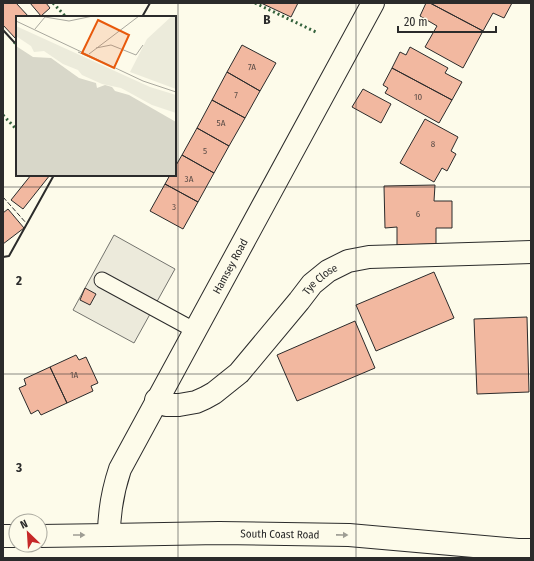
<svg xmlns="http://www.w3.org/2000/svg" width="534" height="561" viewBox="0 0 534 561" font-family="'Fira Sans Condensed',sans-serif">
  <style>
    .parking { fill: #eceadb; stroke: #74746e }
    .building { fill: #f2b8a0; stroke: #2b2b2b }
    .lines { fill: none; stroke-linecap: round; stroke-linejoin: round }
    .lane-casing { stroke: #2b2b2b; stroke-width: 17 }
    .street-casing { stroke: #2b2b2b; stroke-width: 24 }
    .primary-casing { stroke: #2b2b2b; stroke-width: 24 }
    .lane { stroke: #fdfbea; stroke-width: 15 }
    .street { stroke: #fdfbea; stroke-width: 22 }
    .primary { stroke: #fdfbea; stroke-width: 22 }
    .hedge { stroke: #34623c; stroke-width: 3; stroke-dasharray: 2 3; stroke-linecap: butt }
    .fence { stroke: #2b2b2b; stroke-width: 1; stroke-dasharray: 5 2; stroke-linecap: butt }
    .wall { stroke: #2b2b2b; stroke-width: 2 }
    .oneway { fill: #9e9d94 }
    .grid { fill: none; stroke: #2b2b2b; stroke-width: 1; stroke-opacity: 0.55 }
    .labels { text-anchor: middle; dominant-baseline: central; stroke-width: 3; stroke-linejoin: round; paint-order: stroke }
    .number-label { font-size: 9px; fill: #5d4e48 }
    .street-label { font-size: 11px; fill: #2b2b2b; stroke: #fdfbea }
    .inset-road { fill: none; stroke: #a9a89e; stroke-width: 1 }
    .view { fill: #e8590c; fill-opacity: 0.15; stroke: #e8590c; stroke-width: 2 }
    .inset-edge { fill: none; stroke: #2b2b2b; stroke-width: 2 }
    .grid-label { font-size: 13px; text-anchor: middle; font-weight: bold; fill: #2b2b2b; stroke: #fdfbea; stroke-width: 3; stroke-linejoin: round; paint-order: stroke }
  </style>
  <rect width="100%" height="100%" fill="#fdfbea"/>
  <path class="parking" d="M114 235 175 269 134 343 73 310Z"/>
  <path class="building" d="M3 3H16L29 17H17V38L16 39 3 25Z
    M30 3H46L50 8 41 16Z
    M261 3H298L291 17Z
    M426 3H430L483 31 463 68 425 47 437 26 420 16Z
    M430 3H512L504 18 493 13 483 31Z
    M242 45 276 63 260 91 227 72Z
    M410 47 448 68 445 73 462 82 452 100 392 68 400 52 406 55Z
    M392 68 452 100 439 123 385 93 388 88 383 85Z
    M227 72 260 91 245 118 212 100Z
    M363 89 391 104 381 123 352 107Z
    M212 100 245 118 229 146 197 128Z
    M425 119 458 137 451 151 456 154 447 171 442 168 434 182 400 163Z
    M197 128 229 146 214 173 182 155Z
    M182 155 214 173 198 202 165 184 170 175H175V167Z
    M31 175H50L23 209 11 200Z
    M165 184 198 202 183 229 150 211Z
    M435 185 434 201H452V228H436V244L397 245V227L385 228 384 186Z
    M8 209 24 228 3 244V213Z
    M434 272 454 318 376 351 356 305Z
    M85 288 96 294 90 305 80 300Z
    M527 317 529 392 477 394 474 319Z
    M355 321 375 368 297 401 277 355Z
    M76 355 79 360 86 357 98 383 91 386 93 391 67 403 50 367Z
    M50 367 67 403 41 415 38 410 31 414 19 388 26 385 24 379Z"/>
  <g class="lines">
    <g class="lane-casing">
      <path id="lane" d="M102 280 194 330"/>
    </g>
    <g class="street-casing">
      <g id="street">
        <path id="s1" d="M156 400 166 405H179L196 402 205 398 214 393 239 373 299 301 312 284 328 271 348 261 369 257 531 252"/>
        <path id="s2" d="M109 535C109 513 113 490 120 469L373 3"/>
      </g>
    </g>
    <g class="primary-casing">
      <g id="primary">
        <path d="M3 536H16"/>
        <path id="s3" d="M40 536 109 535 219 533 349 535 518 550H531"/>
      </g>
    </g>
    <use href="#lane" class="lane"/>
    <use href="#street" class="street"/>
    <use href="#primary" class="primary"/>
    <path class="hedge" d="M53 3 66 17
      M255 3 318 33
      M14 42 17 45
      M3 115 17 130"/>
    <path class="fence" d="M3 197 27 224"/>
    <path class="wall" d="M142 17 150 3
      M3 30 14 42
      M3 257 9 256 54 175"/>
  </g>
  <defs><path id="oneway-solid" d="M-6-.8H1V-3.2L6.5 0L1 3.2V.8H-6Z"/></defs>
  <g class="oneway">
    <use href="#oneway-solid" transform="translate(79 535)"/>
    <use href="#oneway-solid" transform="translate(342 535) rotate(1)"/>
  </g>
  <path class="grid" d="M178 3V558M356 3V558M3 187H531M3 374H531"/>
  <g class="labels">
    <g class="number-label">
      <text x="252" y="67">7A</text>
      <text x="236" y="95">7</text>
      <text x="418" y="97">10</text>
      <text x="221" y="123">5A</text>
      <text x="433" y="144">8</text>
      <text x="205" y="151">5</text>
      <text x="189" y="179">3A</text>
      <text x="174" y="207">3</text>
      <text x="418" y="214">6</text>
      <text x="74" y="375">1A</text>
    </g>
    <g class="street-label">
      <text stroke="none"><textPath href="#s2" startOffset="298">Hamsey Road</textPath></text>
      <text stroke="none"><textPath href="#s1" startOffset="218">Tye Close</textPath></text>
      <text stroke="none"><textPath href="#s3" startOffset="240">South Coast Road</textPath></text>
    </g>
  </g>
  <g transform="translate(16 16)">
    <rect width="160" height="160" fill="#fdfbea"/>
    <path d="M156 0H160V73L114 56 131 23ZM0 10 134 71 160 79V97L136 89 105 72 86 68 66 59 62 54 47 48 28 35 18 36 15 30 0 20Z" fill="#ecebdb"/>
    <path d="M0 30 17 41 35 42 63 62 80 67 81 72 89 69 96 71 99 75 113 79 160 106V160H0Z" fill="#d8d7c9"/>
    <path class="inset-road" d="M0 5 127 65 160 76M19 13 29 1 53 5 77 0M80 32 95 29 120 39 127 29M62 36 90 48M73 38 123 0"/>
    <path class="view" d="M82 4 113 19 98 52 66 37Z"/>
    <rect width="160" height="160" class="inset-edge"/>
  </g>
  <g class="grid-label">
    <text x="267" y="24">B</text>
    <text x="19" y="285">2</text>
    <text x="19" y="472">3</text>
  </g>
  <rect width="534" height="561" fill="none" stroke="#2b2b2b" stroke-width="8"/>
  <g transform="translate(28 533) rotate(335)"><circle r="19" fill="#fdfbea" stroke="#a9a89e"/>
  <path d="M0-3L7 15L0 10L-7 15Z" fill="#c62828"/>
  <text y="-6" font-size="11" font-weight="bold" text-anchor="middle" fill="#2b2b2b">N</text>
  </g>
  <path d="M398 26v6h98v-6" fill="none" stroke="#2b2b2b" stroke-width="2"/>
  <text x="404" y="26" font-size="12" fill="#2b2b2b" stroke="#fdfbea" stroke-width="3" paint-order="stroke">20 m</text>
</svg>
